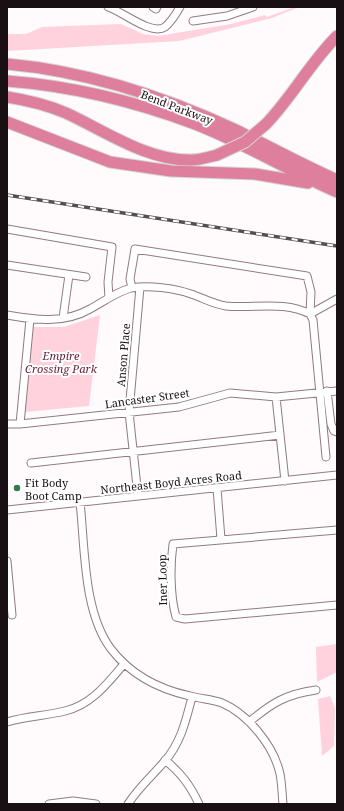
<svg xmlns="http://www.w3.org/2000/svg" width="344" height="811" viewBox="0 0 344 811" font-family="'Noto Serif',serif">
  <style>
    .green { fill: #ffd2dd }
    .lines { fill: none; stroke-linecap: round; stroke-linejoin: round }
    .minor-casing { stroke: #917b80; stroke-width: 9 }
    .highway-casing { stroke: #d5d4d4; stroke-width: 13 }
    .minor { stroke: #fff; stroke-width: 7 }
    .highway { stroke: #de809d; stroke-width: 11 }
    .rail-casing { stroke: #554e50; stroke-width: 3.5 }
    .rail { stroke: #fff; stroke-width: 2; stroke-dasharray: 6; stroke-linecap: butt }
    .highway-bridge-casing { stroke: #d5d4d4; stroke-width: 13; stroke-linecap: butt }
    .highway-bridge { stroke: #de809d; stroke-width: 11 }
    .poi-dot { fill: #317b48; stroke: #fff; stroke-width: 1.5 }
    .labels { text-anchor: middle; dominant-baseline: central; stroke-width: 4; stroke-linejoin: round; paint-order: stroke }
    .street-label { font-size: 11px; fill: #181012; stroke: #fff }
    .park-label { font-size: 11px; font-style: italic; fill: #601b35; stroke: #fff }
    .poi-label { font-size: 11px; fill: #181012; stroke: #fff; text-anchor: start }
  </style>
  <rect width="100%" height="100%" fill="#fffafb"/>
  <path class="green" d="M295 7H299L272 18 179 41 7 51V34H26L42 27 121 24 143 34 158 36 231 24 265 15 267 17Z
    M100 315 89 406 25 412 31 327H64Z
    M337 644V672L317 682 316 647Z
    M330 696 335 708 334 746 322 756 318 699Z"/>
  <g class="lines">
    <g class="minor-casing">
      <path id="minor" d="M108 7C122 11 151 36 165 27 171 22 176 14 180 7
        M153 7 156 9 157 7
        M193 21 227 16 253 7
        M7 229 112 247 108 282 109 298
        M7 265 86 277
        M132 288 130 279 135 249 307 276 311 292 310 314 313 320 326 457
        M310 314 337 299
        M7 315C35 320 64 324 90 309 103 302 116 292 131 288 149 285 174 288 191 294 203 298 213 304 226 306 253 309 284 300 310 314
        M63 318 69 275
        M327 391 331 424 334 431 337 432
        M276 397 285 481
        M7 424H20L179 407 230 393 276 397 337 391
        M20 424 30 319
        M31 463 280 435
        M217 488 221 539
        M138 496 129 412 140 287
        M80 502C85 547 83 612 111 649 131 675 158 689 190 696 201 699 212 699 222 703 248 714 274 746 280 774 282 784 282 794 283 804
        M7 510 337 475
        M337 530 173 544C170 566 170 595 176 617L185 619 337 605
        M7 561 12 615
        M7 722C26 716 45 716 65 711 91 705 107 684 124 664
        M249 722C272 703 286 694 316 690
        M165 760C181 773 190 785 199 804
        M49 804 73 801 96 804
        M128 804C138 788 152 776 164 762 181 743 186 720 192 697"/>
    </g>
    <g class="highway-casing">
      <path id="highway" d="M7 64C85 71 165 97 236 130 270 147 303 165 337 180
        M7 81C72 86 134 101 195 124 244 143 289 171 337 192
        M7 97C27 100 47 105 66 113 105 131 146 160 190 160 199 160 209 157 217 155
        M7 122 110 162 171 171 255 174 308 183
        M266 124C292 97 310 63 337 36"/>
    </g>
    <use href="#minor" class="minor"/>
    <use href="#highway" class="highway"/>
    <g class="rail-casing">
      <path id="rail" d="M7 195 337 246"/>
    </g>
    <use href="#rail" class="rail"/>
    <g class="highway-bridge-casing">
      <path id="highway-bridge" d="M217 155 245 142 266 124"/>
    </g>
    <use href="#highway-bridge" class="highway-bridge"/>
  </g>
  <circle class="poi-dot" cx="17" cy="488" r="4"/>
  <g class="labels">
    <g class="street-label">
      <text transform="translate(177 107) rotate(21)">Bend Parkway</text>
      <text transform="translate(123 355) rotate(-85)">Anson Place</text>
      <text transform="translate(147 398) rotate(-8)">Lancaster Street</text>
      <text transform="translate(171 482) rotate(-6)">Northeast Boyd Acres Road</text>
      <text transform="translate(162 580) rotate(-91)">Iner Loop</text>
    </g>
    <g class="park-label">
      <text x="61" y="355">Empire<tspan x="61" dy="13">Crossing Park</tspan></text>
    </g>
    <g class="poi-label">
      <text x="25" y="482">Fit Body<tspan x="25" dy="13">Boot Camp</tspan></text>
    </g>
  </g>
  <rect width="344" height="811" fill="none" stroke="#181012" stroke-width="16"/>
</svg>
